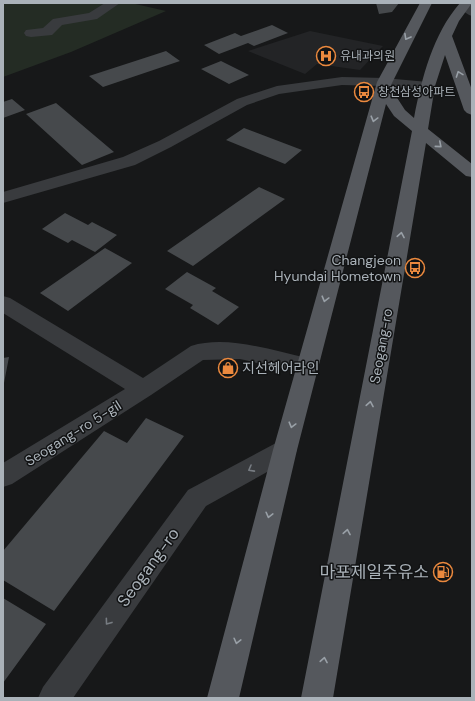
<svg xmlns="http://www.w3.org/2000/svg" width="475" height="701" viewBox="0 0 475 701" font-family="'DM Sans','Noto Sans KR',sans-serif">
  <style>
    .built { fill: #232426 }
    .green { fill: #242c24 }
    .building { fill: #46494c }
    .lines { fill: none; stroke-linecap: round; stroke-linejoin: round }
    .minor { fill: #393b3e; fill-rule: evenodd }
    .major { fill: #55585d; fill-rule: evenodd }
    .oneway { stroke: #99a0a7 }
    .oneway2 { stroke: #777c82 }
    .labels { text-anchor: middle; dominant-baseline: central; stroke-width: 3; stroke-linejoin: round; paint-order: stroke }
    .far-poi-label { font-size: 12px; fill: #aab2b9; stroke: #121314; text-anchor: start }
    .poi-label { font-size: 14px; fill: #aab2b9; stroke: #121314; text-anchor: end }
    .street-label { font-size: 14px; fill: #aab2b9; stroke: #121314 }
    .near-street-label { font-size: 17px; fill: #aab2b9; stroke: #121314 }
    .near-poi-label { font-size: 17px; fill: #aab2b9; stroke: #121314; text-anchor: end }
  </style>
  <rect width="100%" height="100%" fill="#171819"/>
  <path class="built" d="M310 31 383 46 360 70 317 64 305 74 248 51Z"/>
  <path class="green" d="M3 3H131L166 11 71 52 3 77Z"/>
  <path class="building" d="M376 3H399L392 12 379 14Z
    M272 25 288 33 254 46 248 43 219 54 204 45 235 33 241 36Z
    M166 51 180 61 103 87 89 76Z
    M221 61 249 75 229 84 201 69Z
    M12 99 25 110 3 118V102Z
    M56 103 114 152 82 165 26 114Z
    M244 128 302 150 285 164 226 140Z
    M259 187 285 199 193 266 167 251Z
    M65 213 88 225 92 222 117 235 95 252 72 240 68 243 42 229Z
    M105 248 132 263 68 311 40 293Z
    M187 272 216 288 212 291 239 307 218 325 190 308 193 305 165 289Z
    M9 357 4 383H3V358Z
    M146 418 184 436 54 611 3 580V551L104 431 127 443Z
    M3 598 46 624 3 683Z"/>
  <g class="lines">
    <path class="minor" d="M105 3H120L97 19 62 25 52 35 31 37 26 36 24 33 26 30 43 28 53 19 89 13Z
      M460 3H470L472 5V16C466 14 462 10 459 5Z
      M342 77 384 78 428 82 433 83 435 86 433 89 428 90 384 86 342 85 279 94 247 105 171 147 135 165 3 203V192L123 157 159 141 237 99 277 86Z
      M3 296 10 298 143 378 191 346C227 335 271 350 307 358L315 360 318 366 315 372 307 374 240 359 203 360 151 395 12 484 3 487V463L125 389 3 313Z
      M285 440 294 443 297 450 294 457 206 506 73 698H38L43 687 188 490 276 443Z"/>
    <path class="major" d="M420 3H432L390 87 405 110 414 118C422 77 433 34 460 3H472L459 21 452 36 472 90V115L467 113 464 110 445 55 435 86 428 129 472 164V177L466 176 426 143 333 698H301L412 131 394 116 386 104 297 450 239 698H207L273 450 377 82Z"/>
  </g>
  <defs><path id="oneway-chevron" d="M-2-3.5L2.5 0L-2 3.5" fill="none" stroke-width="1.6" stroke-linecap="round" stroke-linejoin="round"/></defs>
  <g class="oneway">
    <use href="#oneway-chevron" transform="translate(407 37) rotate(119)"/>
    <use href="#oneway-chevron" transform="translate(459 74) rotate(-110)"/>
    <use href="#oneway-chevron" transform="translate(374 119) rotate(105)"/>
    <use href="#oneway-chevron" transform="translate(439 145) rotate(40)"/>
    <use href="#oneway-chevron" transform="translate(401 235) rotate(-80)"/>
    <use href="#oneway-chevron" transform="translate(325 299) rotate(105)"/>
    <use href="#oneway-chevron" transform="translate(370 404) rotate(-80)"/>
    <use href="#oneway-chevron" transform="translate(292 425) rotate(105)"/>
    <use href="#oneway-chevron" transform="translate(269 515) rotate(104)"/>
    <use href="#oneway-chevron" transform="translate(347 532) rotate(-80)"/>
    <use href="#oneway-chevron" transform="translate(237 641) rotate(104)"/>
    <use href="#oneway-chevron" transform="translate(324 660) rotate(-80)"/>
  </g>
  <g class="oneway2">
    <use href="#oneway-chevron" transform="translate(251 469) rotate(151)"/>
    <use href="#oneway-chevron" transform="translate(108 622) rotate(126)"/>
  </g>
  <defs>
    <g id="hospital-ring" transform="scale(1)"><circle r="9.5" fill="#121314" stroke="#eb893e" stroke-width="1.5"/><path d="M-5-5h3v3.5h4V-5h3V5h-3V1.5h-4V5h-3Z" fill="#eb893e"/></g>
    <g id="bus-ring" transform="scale(1)"><circle r="9.5" fill="#121314" stroke="#eb893e" stroke-width="1.5"/><path d="M-5-6H5V4H4V6H2V4H-2V6H-4V4H-5ZM-3.5-4V0h7V-4ZM-3.5 1.2v1.5H-2V1.2ZM2 1.2v1.5H3.5V1.2Z" fill="#eb893e"/></g>
    <g id="shop-ring" transform="scale(1)"><circle r="9.5" fill="#121314" stroke="#eb893e" stroke-width="1.5"/><path d="M-5-2.5h2.3a2.7 3.5 0 0 1 5.4 0H5L5.5 6h-11ZM-1.5-2.5h3a1.5 2.3 0 0 0-3 0Z" fill="#eb893e"/></g>
    <g id="fuel-ring" transform="scale(1)"><circle r="9.5" fill="#121314" stroke="#eb893e" stroke-width="1.5"/><path d="M-5.5-6h7V0h2V4h1.3V-2.5L3-4.5l.8-.8L6-3V5H2.5V1h-1V6h-7ZM-4.2-4.7v3.2H.2V-4.7Z" fill="#eb893e"/></g>
  </defs>
  <g fill-rule="evenodd">
    <use href="#hospital-ring" x="326" y="56"/>
    <use href="#bus-ring" x="364" y="92"/>
    <use href="#bus-ring" x="415" y="268"/>
    <use href="#shop-ring" x="228" y="368"/>
    <use href="#fuel-ring" x="443" y="572"/>
  </g>
  <g class="labels">
    <g class="far-poi-label">
      <text x="340" y="56">유내과의원</text>
      <text x="378" y="92">창천삼성아파트</text>
    </g>
    <g class="poi-label">
      <text x="401" y="260">Changjeon<tspan x="401" dy="16">Hyundai Hometown</tspan></text>
      <text x="242" y="368" text-anchor="start">지선헤어라인</text>
    </g>
    <g class="street-label">
      <text transform="translate(381 346) rotate(-80)">Seogang-ro</text>
      <text transform="translate(73 433) rotate(-32)">Seogang-ro 5-gil</text>
    </g>
    <g class="near-street-label">
      <text transform="translate(148 567) rotate(-54)">Seogang-ro</text>
    </g>
    <g class="near-poi-label">
      <text x="429" y="572">마포제일주유소</text>
    </g>
  </g>
  <rect width="475" height="701" fill="none" stroke="#aab2b9" stroke-width="8"/>
</svg>
